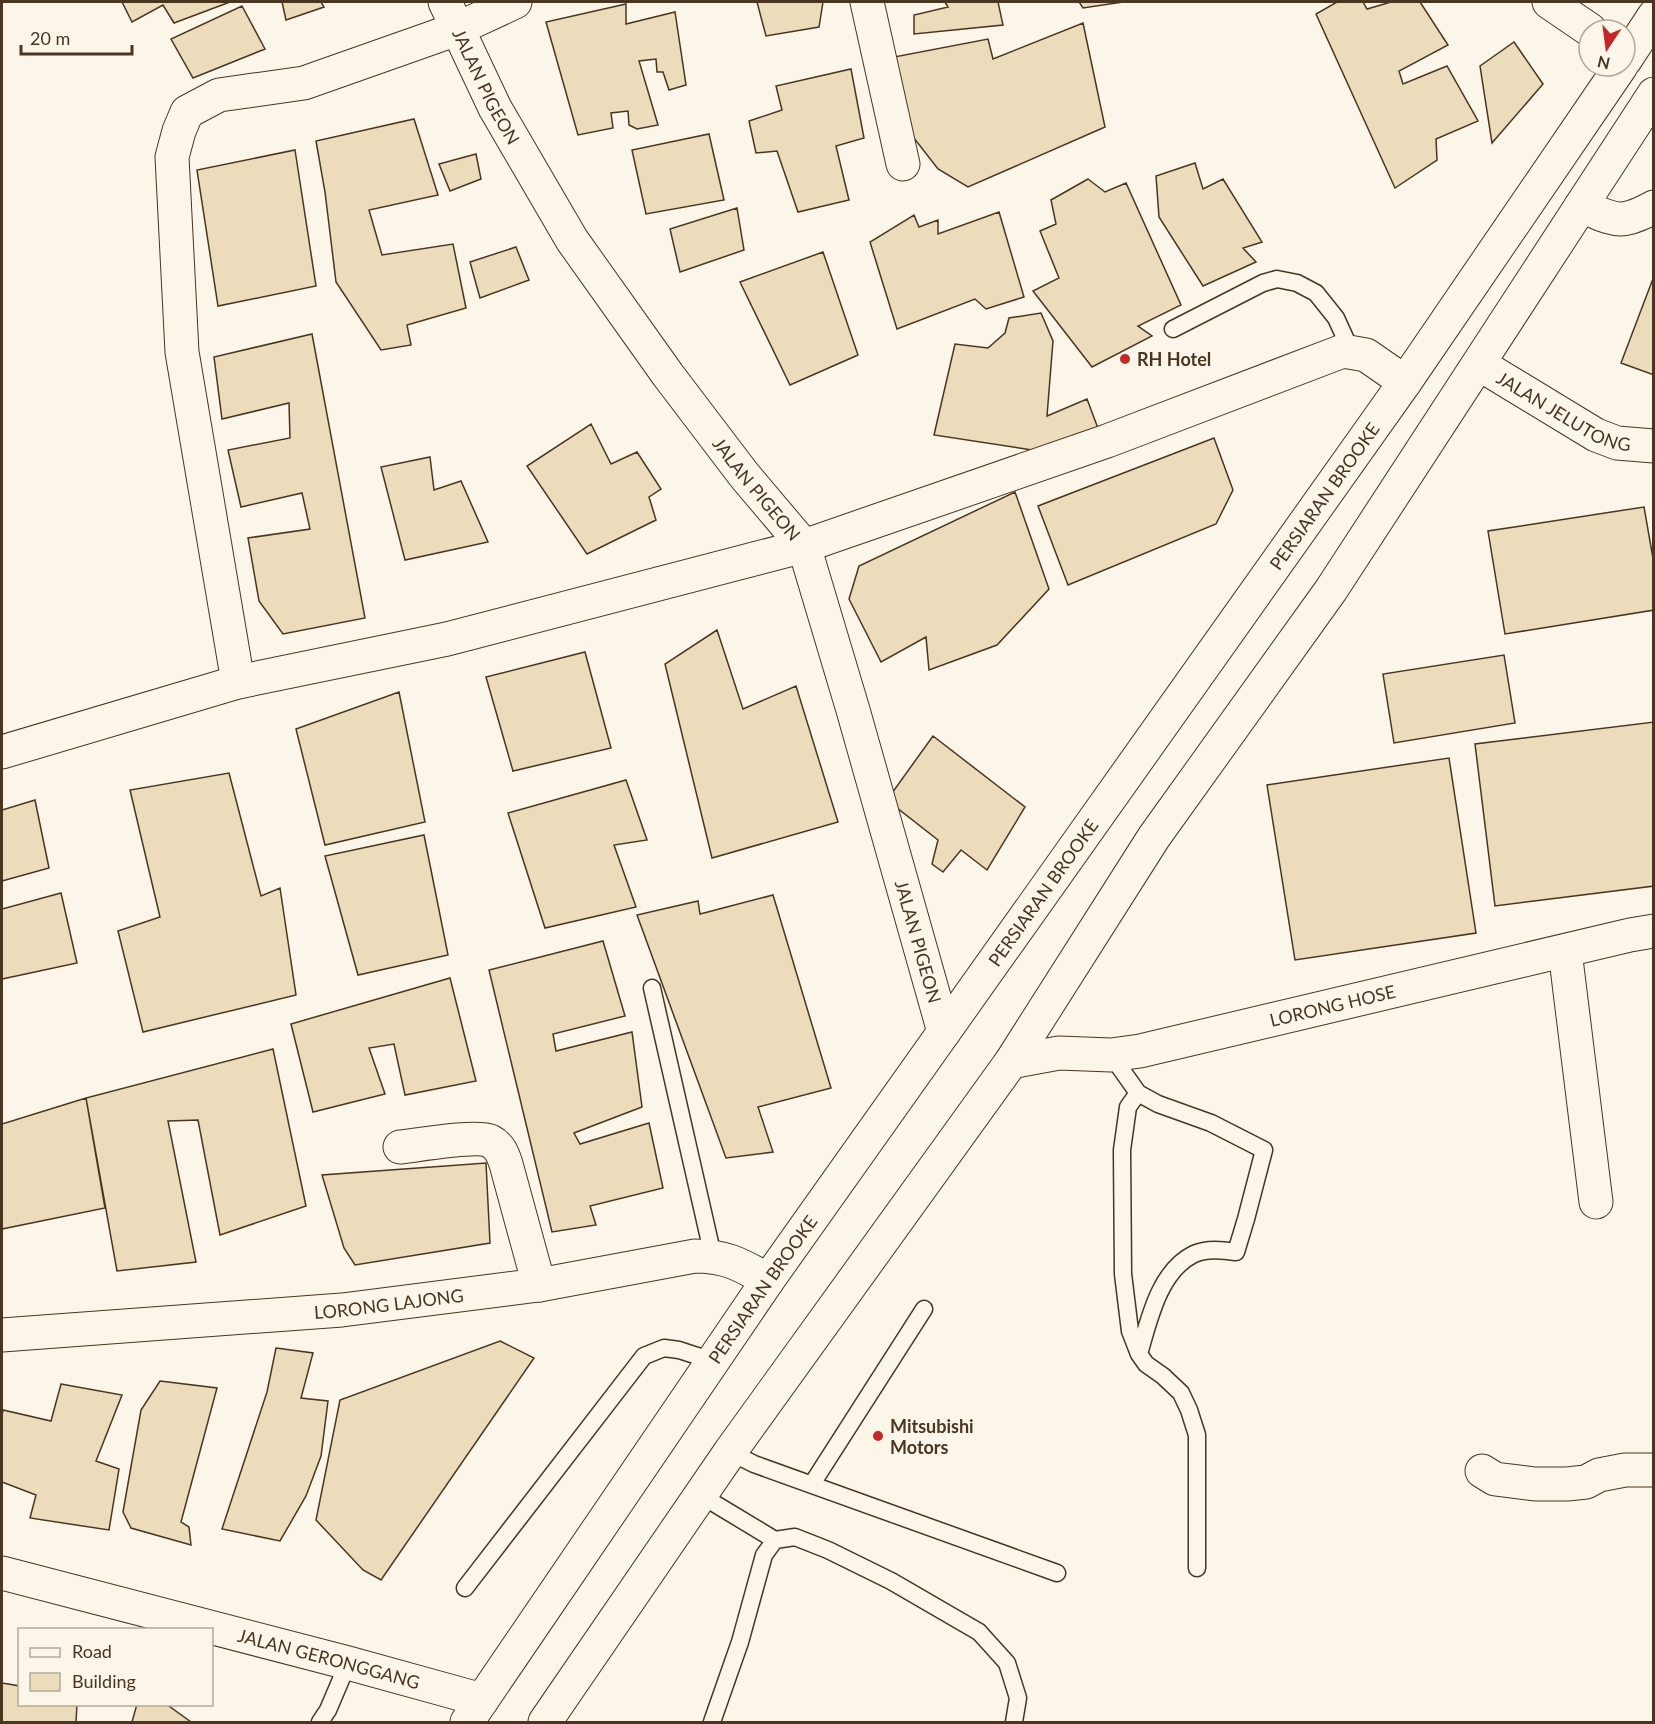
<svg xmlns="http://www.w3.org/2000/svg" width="1655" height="1724" viewBox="0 0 1655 1724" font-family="Lato,sans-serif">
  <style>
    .building { fill: #ecdcbc; stroke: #4a3520; stroke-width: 1.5 }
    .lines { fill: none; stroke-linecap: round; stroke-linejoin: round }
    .service-casing { stroke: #4a3520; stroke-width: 19 }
    .minor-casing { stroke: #4a3520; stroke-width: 35 }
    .primary-casing { stroke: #4a3520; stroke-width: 35 }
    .service { stroke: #fbf6e9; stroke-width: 16 }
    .minor { stroke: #fbf6e9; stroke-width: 33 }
    .primary { stroke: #fbf6e9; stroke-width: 33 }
    .poi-dot { fill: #c62828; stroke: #fbf6e9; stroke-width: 2 }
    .labels { text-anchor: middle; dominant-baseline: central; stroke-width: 4.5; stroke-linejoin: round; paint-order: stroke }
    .street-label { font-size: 18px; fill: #4a3520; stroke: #fbf6e9 }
    .poi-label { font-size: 18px; font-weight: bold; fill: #4a3520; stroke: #fbf6e9; text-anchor: start }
  </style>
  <rect width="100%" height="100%" fill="#fbf6e9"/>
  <path class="building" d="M122 2H230L174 23 163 5 132 22Z
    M282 2H321L324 7 286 20Z
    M757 2H823L819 27 766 36Z
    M945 2H998L1003 25 914 34V15L948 7Z
    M1079 2H1123L1083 8Z
    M1337 2H1363L1367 9 1391 2H1420L1448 45 1399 71 1403 84 1447 66 1478 121 1436 139 1437 160 1395 188 1316 14Z
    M626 4V24L675 12 686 85 669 90 663 72H657L656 59 639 61 658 125 637 129 629 125 628 111 611 113 613 128 578 135 546 22Z
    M242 6 265 49 193 78 171 39Z
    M1083 23 1105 127 968 187 938 169 910 133 894 57 988 39 993 59Z
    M1514 42 1543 84 1492 143 1480 66Z
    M851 69 864 138 836 146 849 200 798 212 777 151 756 153 749 121 782 110 776 86Z
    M414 119 438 195 369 210 382 255 453 244 466 308 407 325 411 345 381 350 336 282 325 192 316 141Z
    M709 134 724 200 646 214 632 150Z
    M295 150 316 286 218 306 197 170Z
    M476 154 481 179 450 191 439 164Z
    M1195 163 1203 189 1223 179 1262 242 1243 248 1256 262 1203 286 1159 217 1156 176Z
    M1088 179 1105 192 1126 183 1181 305 1138 326 1152 336 1092 367 1033 291 1059 278 1040 231 1056 224 1051 200Z
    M737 208 744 250 680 272 670 229Z
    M999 212 1024 297 986 309 975 299 897 329 870 242 914 215 919 227 938 220V234Z
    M516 247 529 280 480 298 470 262Z
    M823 252 858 355 790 385 740 282Z
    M1654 276V375L1621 363Z
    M1041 313 1053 341 1047 416 1087 399 1102 439 1053 458 1032 450 934 435 955 344 988 348 1005 333 1009 318Z
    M312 334 365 618 283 634 259 601 248 538 310 529 302 493 241 507 228 450 290 438 289 403 222 419 214 357Z
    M591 424 611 464 637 452 661 489 649 497 656 520 587 554 527 466Z
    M1214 438 1233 490 1216 524 1068 585 1038 506Z
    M430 457 434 490 461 481 488 542 405 560 381 467Z
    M1015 492 1049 589 997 645 929 670 926 637 881 662 849 599 859 566Z
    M1644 507 1654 564V610L1505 634 1488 531Z
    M717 630 743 709 796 686 838 822 712 858 665 664Z
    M585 652 611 748 513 771 486 677Z
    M1504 655 1515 723 1394 743 1383 674Z
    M399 692 425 822 325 845 296 729Z
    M1654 722V886L1495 906 1475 744Z
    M933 736 1025 807 987 870 961 850 943 872 932 864 938 840 887 800Z
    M1449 758 1476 933 1295 960 1267 785Z
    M229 773 261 896 280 888 296 995 143 1032 118 931 160 917 130 790Z
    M626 780 647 840 614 845 636 907 545 928 508 813Z
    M35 800 49 868 2 881V810Z
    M424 835 448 955 358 975 325 856Z
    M61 893 77 963 2 979V909Z
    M773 895 831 1088 758 1107 773 1152 726 1158 637 915 698 901 700 914Z
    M603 941 625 1016 553 1034 556 1051 632 1032 642 1107 574 1133 580 1144 649 1123 663 1188 590 1206 596 1225 552 1232 489 970Z
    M450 978 476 1081 405 1095 394 1044 369 1048 385 1094 313 1112 291 1024Z
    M273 1049 306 1206 220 1235 198 1120 168 1121 196 1262 117 1271 86 1098Z
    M86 1098 105 1208 2 1229V1124Z
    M486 1163 490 1243 355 1265 344 1248 322 1175Z
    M500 1341 534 1358 381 1580 363 1570 316 1520 340 1400Z
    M276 1348 313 1353 301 1398 328 1401 321 1456 306 1496 280 1541 222 1529 267 1392Z
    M160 1381 217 1388 181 1522 189 1527 191 1545 131 1528 123 1512 141 1410Z
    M61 1384 122 1395 96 1461 119 1469 109 1530 30 1518 36 1495 2 1482V1415L3 1410 51 1421Z
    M2 1683 20 1686V1704H77L76 1722H2Z
    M137 1704H166L191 1722H132Z"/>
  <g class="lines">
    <g class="service-casing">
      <path id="service" d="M1173 329 1263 283 1277 279 1297 283 1316 293 1336 318 1346 340 1343 351
        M652 988 713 1256
        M1111 1055 1138 1093 1158 1104 1211 1123 1264 1150 1246 1219 1236 1252C1223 1250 1207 1248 1194 1254 1159 1271 1149 1320 1139 1354
        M1138 1093 1128 1107 1122 1150 1123 1274 1130 1331 1139 1354 1146 1364 1163 1376 1181 1393 1189 1410 1197 1435V1568
        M730 1452 754 1464 1057 1573
        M812 1484 924 1309
        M702 1496 775 1540 795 1537 828 1550 891 1581 979 1632 1007 1663 1018 1698 1014 1722
        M465 1588 644 1356 664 1348 679 1350 713 1361
        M320 1722 328 1710 348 1663
        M712 1722 740 1642 764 1555 775 1540"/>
    </g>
    <g class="minor-casing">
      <g id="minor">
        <path id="s1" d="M445 2 495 108 572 240 668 375 744 475 804 546 853 710 944 1032"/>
        <path d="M867 2 903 164"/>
        <path d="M1549 2 1590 30"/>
        <path d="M1581 206C1616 220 1619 226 1654 207"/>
        <path id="s2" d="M1479 364 1596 435 1617 443 1654 446"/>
        <path d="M238 682 182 352 172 157 179 131 187 112 219 95 304 83 457 29 515 2"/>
        <path d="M2 752 238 682 447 639 804 546 1107 441 1343 351 1366 355 1405 382"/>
        <path d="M1565 951 1596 1202"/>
        <path id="s3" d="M1011 1062 1059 1053 1111 1055 1140 1051 1630 935 1654 931"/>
        <path d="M400 1147C418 1145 476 1135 490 1141 500 1146 503 1155 506 1164L539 1285"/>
        <path id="s4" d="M2 1335 342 1310 539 1285 695 1256C727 1256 741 1265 768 1280"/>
        <path d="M1482 1471 1495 1479 1535 1484H1567L1586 1482 1599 1475 1625 1470H1654"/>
        <path id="s5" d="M2 1573 348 1663 482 1700"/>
      </g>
    </g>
    <g class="primary-casing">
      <g id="primary">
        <path d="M1625 60 1654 16"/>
        <path id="s6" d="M467 1722 768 1280 1405 382 1621 66"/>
        <path d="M545 1722 730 1452 1011 1062 1154 837 1331 590 1654 94"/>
      </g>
    </g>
    <use href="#service" class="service"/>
    <use href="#minor" class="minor"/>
    <use href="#primary" class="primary"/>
  </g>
  <g class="poi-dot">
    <circle cx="1125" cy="359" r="6"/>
    <circle cx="878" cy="1436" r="6"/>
  </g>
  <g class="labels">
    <g class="street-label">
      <text stroke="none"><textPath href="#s1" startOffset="94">JALAN PIGEON</textPath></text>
      <text stroke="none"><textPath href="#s2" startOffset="98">JALAN JELUTONG</textPath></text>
      <text stroke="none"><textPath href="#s1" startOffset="580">JALAN PIGEON</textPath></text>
      <text stroke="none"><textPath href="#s6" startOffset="1496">PERSIARAN BROOKE</textPath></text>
      <text stroke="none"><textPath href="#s6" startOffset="1010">PERSIARAN BROOKE</textPath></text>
      <text stroke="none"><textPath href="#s1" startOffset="1066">JALAN PIGEON</textPath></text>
      <text stroke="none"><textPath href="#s3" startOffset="328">LORONG HOSE</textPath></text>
      <text stroke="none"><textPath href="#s6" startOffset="524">PERSIARAN BROOKE</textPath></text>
      <text stroke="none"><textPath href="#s4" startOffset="388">LORONG LAJONG</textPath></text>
      <text stroke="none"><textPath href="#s5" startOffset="338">JALAN GERONGGANG</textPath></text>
    </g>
    <g class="poi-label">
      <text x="1137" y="359">RH Hotel</text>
      <text x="890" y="1426">Mitsubishi<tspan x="890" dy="21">Motors</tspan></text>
    </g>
  </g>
  <rect width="1655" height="1724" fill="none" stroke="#4a3520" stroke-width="6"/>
  <rect x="18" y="1628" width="195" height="78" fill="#fbf6e9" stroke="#b4a999" stroke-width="1.5"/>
  <rect x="30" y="1648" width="30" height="9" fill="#fbf6e9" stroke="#b4a999" stroke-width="1.5"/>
  <text x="72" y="1658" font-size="18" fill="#4a3520">Road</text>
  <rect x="30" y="1673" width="30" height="18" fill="#ecdcbc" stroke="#b4a999" stroke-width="1.5"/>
  <text x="72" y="1688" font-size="18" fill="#4a3520">Building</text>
  <g transform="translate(1607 48) rotate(193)"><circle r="28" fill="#fbf6e9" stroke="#b4a999" stroke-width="1.5"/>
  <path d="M0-4.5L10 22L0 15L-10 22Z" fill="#c62828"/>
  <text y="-9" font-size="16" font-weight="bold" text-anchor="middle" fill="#4a3520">N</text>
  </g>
  <path d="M21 45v9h111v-9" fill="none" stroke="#4a3520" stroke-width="3"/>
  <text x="30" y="45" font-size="18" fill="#4a3520" stroke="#fbf6e9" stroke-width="4.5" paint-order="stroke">20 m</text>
</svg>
